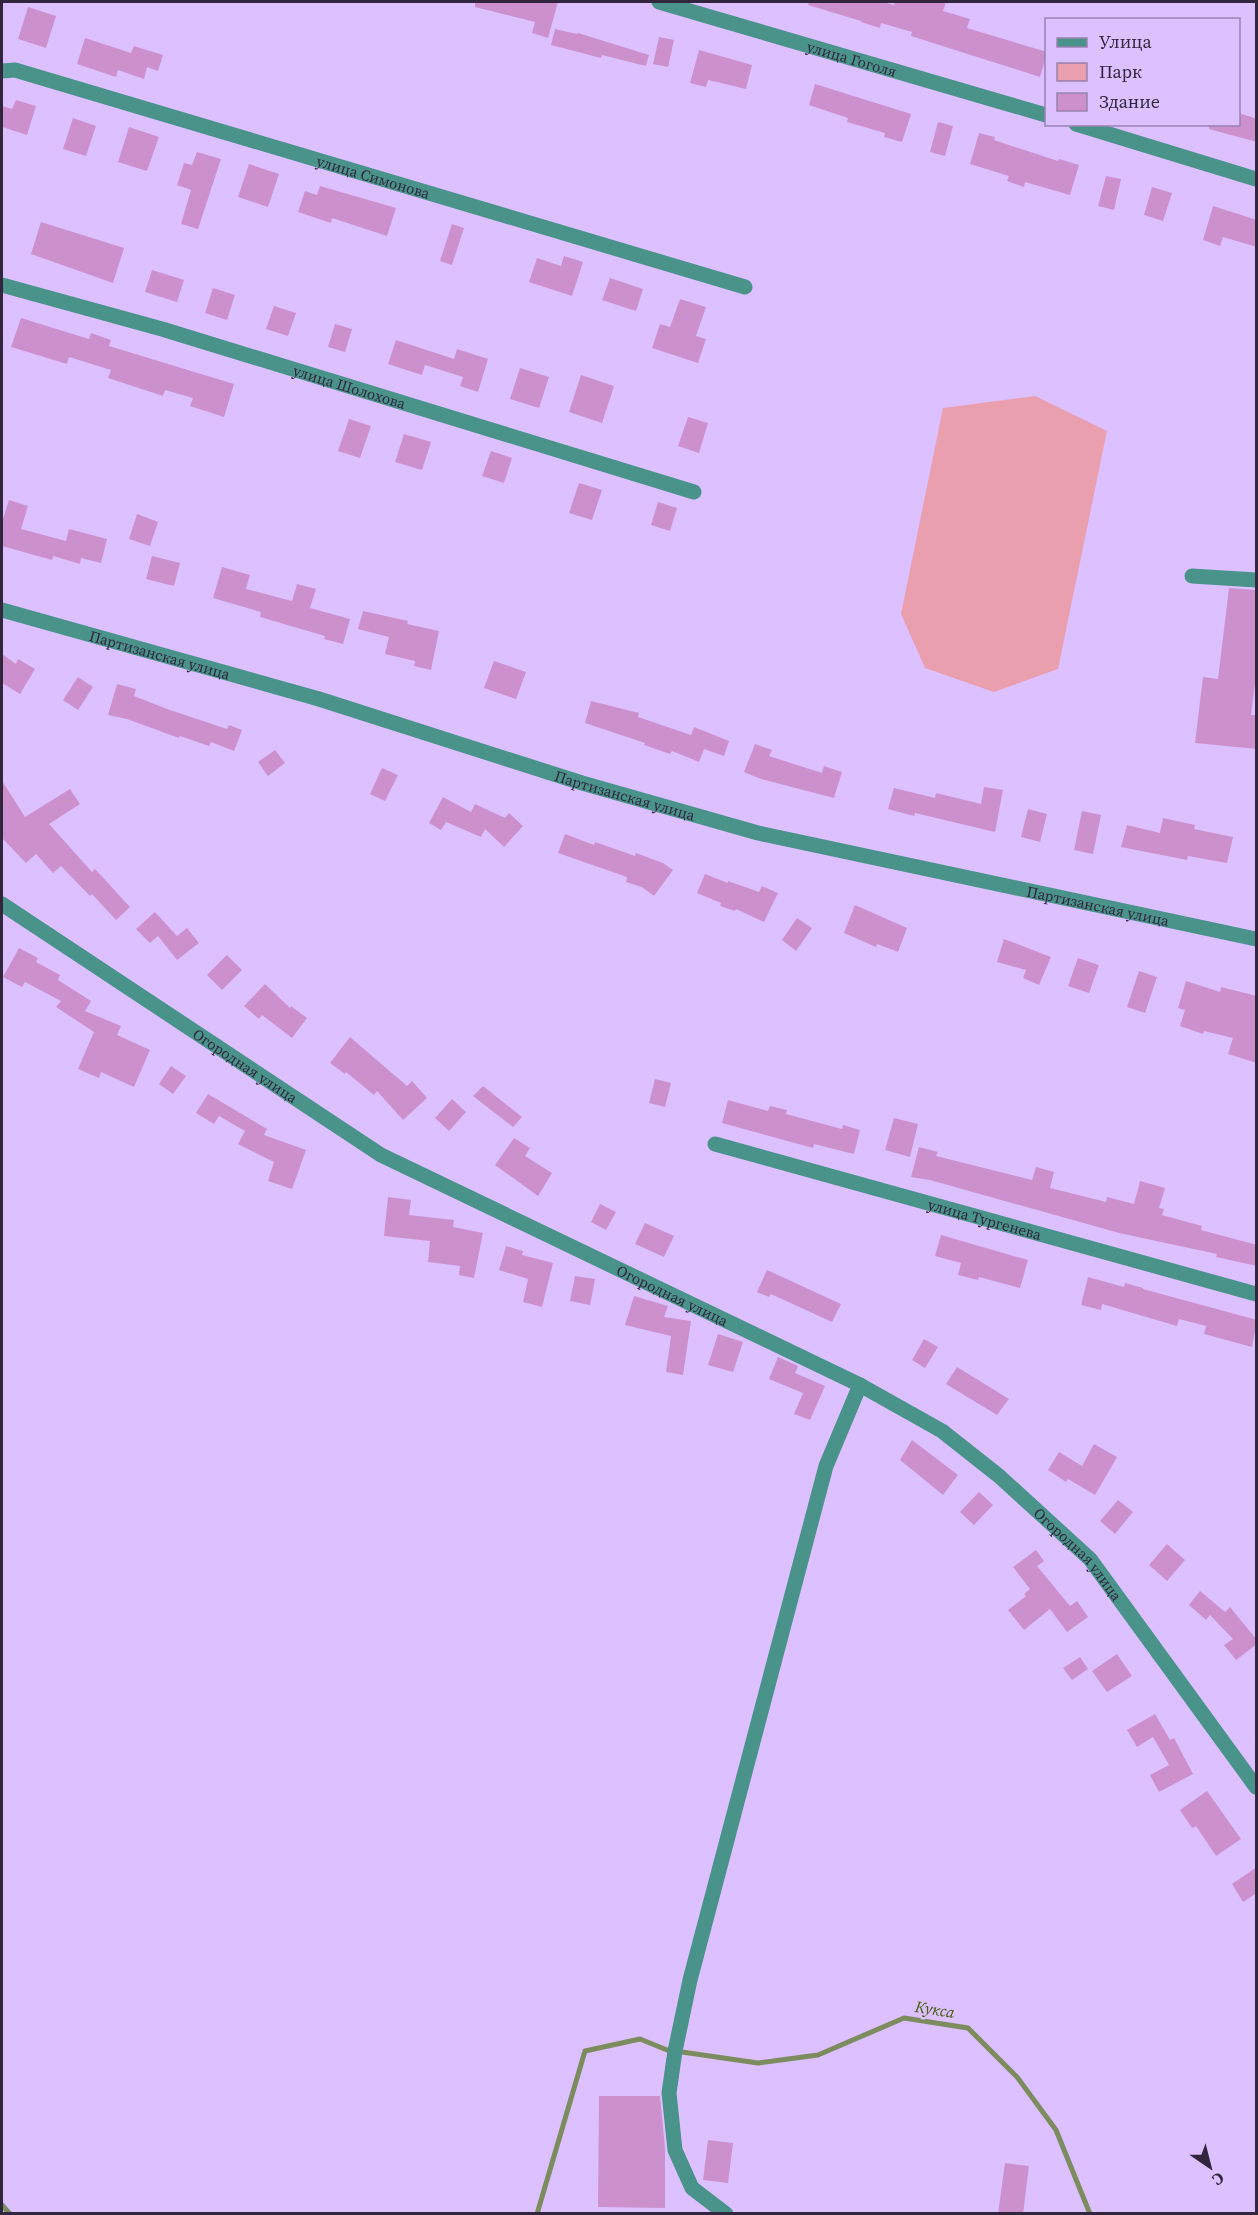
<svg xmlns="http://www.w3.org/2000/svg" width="1258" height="2215" viewBox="0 0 1258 2215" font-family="'Source Serif 4',serif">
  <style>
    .green { fill: #ea9faf }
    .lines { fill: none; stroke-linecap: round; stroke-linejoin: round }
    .stream { stroke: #7c8c5e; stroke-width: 5 }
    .building { fill: #cc91cd }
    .minor { stroke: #49938a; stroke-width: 15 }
    .labels { text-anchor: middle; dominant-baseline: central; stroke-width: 5; stroke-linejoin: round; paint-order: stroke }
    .street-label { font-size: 15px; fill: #32263e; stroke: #ddc0ff }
    .water-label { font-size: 16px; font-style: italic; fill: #445d06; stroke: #ddc0ff }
  </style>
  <rect width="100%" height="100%" fill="#ddc0ff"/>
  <path class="green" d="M1035 396 1107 431 1058 669 994 692 925 668 901 614 943 408Z"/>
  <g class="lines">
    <path class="stream" d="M682 2052 758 2063 818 2055 904 2018 968 2028 1017 2077 1056 2130 1090 2214
      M2 2205 10 2214
      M537 2214 585 2051 640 2039 667 2050"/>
  </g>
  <path class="building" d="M475 2H558L548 38 532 33 535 22 475 7Z
    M809 2H883L894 5 895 2H946L943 11 970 19 967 28 1047 52V54L1040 77 911 36 912 32 881 23 880 28 861 22V21L808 5Z
    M28 7 56 16 46 48 18 39Z
    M555 29 577 34 578 33 649 55 646 66 602 55 601 58 551 45Z
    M659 37 674 40 668 67 653 64Z
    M85 38 131 53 134 46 163 55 158 71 147 67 144 79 118 70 116 77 77 64Z
    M699 50 752 65 746 89 708 80 706 87 690 83Z
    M815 84 911 114 902 142 884 137 885 133 847 122 848 118 809 105Z
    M16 100 36 106 27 135 2 127V106L12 109Z
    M1239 113 1257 119V142L1209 129V124H1239Z
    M73 118 96 126 86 156 63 149Z
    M938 122 953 126 945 156 930 152Z
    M129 127 159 137 147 171 118 162Z
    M979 133 995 137 994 140 1058 161 1059 159 1079 165 1070 195 1025 182 1024 187 1007 181 1009 176 970 164Z
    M197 152 221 159 198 229 181 224 191 190 177 185 184 163 192 165Z
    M249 164 279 174 268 207 238 197Z
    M1106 176 1121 179 1114 210 1098 206Z
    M320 186 396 208 387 236 332 218 331 223 298 212 305 191 317 195Z
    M1152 187 1172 193 1163 221 1144 215Z
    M1213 206 1257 220V247L1223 237 1220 246 1203 240Z
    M41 222 124 248 113 283 31 254Z
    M452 224 464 228 452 265 440 261Z
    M564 256 583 262 572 296 529 282 537 258 561 266Z
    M152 270 184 280 177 302 145 292Z
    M610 278 643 289 636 311 602 300Z
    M213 288 235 295 227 320 205 313Z
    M680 299 706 307 696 336 706 339 698 363 652 348 660 324 670 327Z
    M274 306 296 313 288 336 266 329Z
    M21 318 89 339 91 333 111 340 109 346 234 384 224 417 190 406 193 398 165 390 163 396 108 378 111 370 69 357 67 364 11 347Z
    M335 324 352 329 345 352 328 347Z
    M396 340 454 359 457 349 488 359 478 392 460 386 463 377 425 365 422 375 388 364Z
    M520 368 549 377 539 408 510 399Z
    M581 375 614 386 602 423 569 412Z
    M688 417 708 423 699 453 678 446Z
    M349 419 371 426 360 458 338 451Z
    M404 434 431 442 422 470 395 462Z
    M491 451 512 458 504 483 482 476Z
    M579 483 602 490 592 520 569 513Z
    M9 500 28 506 21 529 66 541 69 529 107 539 101 563 81 558 80 564 53 556 52 560 2 546V522Z
    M658 502 677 508 670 531 651 525Z
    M137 514 158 522 150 546 129 539Z
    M152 556 180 563 174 586 146 579Z
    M222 567 250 575 246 589 292 601 297 584 316 589 310 608 350 619 343 644 324 639 325 636 260 617 261 612 213 598Z
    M1229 588 1257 590V668L1251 715H1257V749L1195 743 1203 677 1218 679Z
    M363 611 408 621 407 624 439 631 431 670 414 666 415 661 385 654 389 637 358 629Z
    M2 654 16 664 18 659 35 669 20 694 2 683Z
    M494 661 526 672 516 699 484 688Z
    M78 677 93 687 78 710 63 700Z
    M117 684 136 689 134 696 167 709 227 729 229 725 242 730 234 751 211 742 209 746 180 736 179 738 127 719 108 715Z
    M591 701 639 713 638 717 691 735 694 727 729 741 724 756 704 749 699 762 672 751 670 754 644 745 645 743 585 723Z
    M755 744 772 750 769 756 822 773 824 766 842 772 834 798 761 779 744 772Z
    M275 750 285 763 268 776 258 762Z
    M382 768 398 775 385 801 370 794Z
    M2 781 25 817 70 789 80 804 49 824 92 872 95 869 130 907 116 920 92 894 90 896 61 866 53 873 36 854 26 863 2 838Z
    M984 787 1003 790 995 832 915 813 914 816 888 809 894 788 935 798 936 793 981 804Z
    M443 797 471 812 475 804 505 818 509 813 523 826 504 847 485 829 481 837 446 822 441 830 429 823Z
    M1028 809 1047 814 1040 842 1021 837Z
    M1082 811 1101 815 1093 854 1074 850Z
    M1163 818 1195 825 1194 829 1233 837 1227 863 1188 856 1187 860 1121 847 1127 825 1160 833Z
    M565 834 594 845 595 842 635 856 636 853 663 863 673 870 654 896 642 887 626 882 627 877 558 853Z
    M705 874 728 883V881L759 892 762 886 778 893 764 922 736 909 735 911 720 906 721 903 697 893Z
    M855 905 907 928 898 952 877 944 876 947 844 933Z
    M155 912 177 936 187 928 199 943 177 960 158 936 150 943 136 929Z
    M797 918 812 928 796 951 782 940Z
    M1004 939 1051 957 1039 985 1023 978 1026 970 997 962Z
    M19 948 38 958 36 962 60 975 58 980 91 1001 85 1011 121 1026 117 1035 150 1050 134 1087 101 1072 99 1078 78 1069 94 1032 56 1007 61 1001 25 982 22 987 3 977Z
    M227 955 242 970 222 990 207 975Z
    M1078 958 1099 965 1089 993 1068 986Z
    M1139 971 1157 977 1145 1013 1127 1007Z
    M1186 981 1220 992 1221 987 1257 996V1063L1228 1054 1233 1038 1204 1031 1203 1034 1180 1026 1185 1010 1178 1008Z
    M265 984 290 1008 291 1006 307 1018 292 1038 262 1015 259 1019 244 1006Z
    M350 1037 407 1086 412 1081 427 1098 403 1120 377 1091 374 1095 346 1072 345 1074 330 1063Z
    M171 1066 186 1076 173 1094 159 1084Z
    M655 1079 671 1083 665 1107 649 1103Z
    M483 1086 522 1117 513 1127 473 1096Z
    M208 1094 267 1129 264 1135 306 1150 292 1189 268 1181 274 1162 238 1144 245 1131 219 1116 214 1124 196 1113Z
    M452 1099 466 1112 449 1131 435 1118Z
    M728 1100 768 1111 770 1106 787 1110 786 1114 842 1129 843 1125 860 1130 854 1154 814 1144 813 1148 722 1123Z
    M894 1118 918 1124 910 1157 885 1150Z
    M514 1138 530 1148 525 1156 552 1173 538 1196 495 1165Z
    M919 1147 938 1152 936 1156 1032 1180 1036 1167 1054 1172 1050 1188 1106 1202 1107 1197 1134 1204 1140 1181 1165 1188 1159 1208 1164 1209 1162 1215 1202 1226 1201 1230 1257 1245V1266L1216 1257 1217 1254 1119 1233 930 1180 911 1177Z
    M388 1197 411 1200 409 1215 454 1220 453 1227 483 1233 474 1278 459 1275 460 1266 428 1262 430 1241 384 1236Z
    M600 1204 616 1212 606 1230 591 1222Z
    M645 1223 674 1236 664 1257 635 1244Z
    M941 1235 1028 1260 1020 1288 979 1277 978 1280 958 1275 961 1263 935 1256Z
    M506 1246 523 1251 522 1255 553 1263 542 1307 523 1302 528 1279 499 1270Z
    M767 1270 841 1304 832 1322 771 1294 769 1297 757 1292Z
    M575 1276 595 1279 590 1305 570 1301Z
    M1088 1277 1124 1287 1125 1283 1143 1288V1289L1257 1320 1252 1347 1204 1334 1206 1326 1179 1319 1177 1326 1102 1304 1101 1310 1081 1305Z
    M634 1296 668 1306 664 1317 691 1321 683 1375 666 1372 671 1336 625 1325Z
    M718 1334 743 1342 733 1372 708 1365Z
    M924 1339 938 1347 925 1368 912 1360Z
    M778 1357 798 1366 795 1373 825 1386 810 1420 794 1414 803 1393 769 1379Z
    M957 1367 1009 1399 997 1415 946 1384Z
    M912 1440 958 1475 943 1495 900 1460Z
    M1094 1444 1117 1457 1095 1495 1068 1479 1066 1482 1048 1470 1059 1452 1082 1466Z
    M979 1492 993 1505 974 1525 960 1512Z
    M1118 1500 1133 1512 1115 1534 1100 1521Z
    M1167 1544 1185 1560 1167 1581 1149 1565Z
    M1036 1550 1044 1561 1037 1566 1070 1606 1077 1601 1088 1617 1067 1632 1050 1609 1024 1630 1008 1610 1026 1596 1024 1594 1030 1589 1013 1567Z
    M1200 1591 1225 1612 1230 1607 1257 1640V1644L1236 1660 1224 1645 1233 1639 1210 1615 1206 1620 1189 1605Z
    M1117 1654 1132 1676 1107 1692 1092 1671Z
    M1080 1657 1088 1669 1072 1680 1063 1668Z
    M1155 1714 1170 1740 1174 1738 1193 1774 1159 1792 1150 1775 1169 1765 1153 1737 1137 1747 1127 1730Z
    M1207 1791 1241 1839 1216 1856 1196 1826 1192 1828 1180 1810Z
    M1257 1867V1893L1243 1902 1232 1884Z
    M599 2096H660L665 2148V2208L598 2207Z
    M708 2140 733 2143 728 2183 703 2180Z
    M1005 2163 1029 2166 1023 2214H998Z"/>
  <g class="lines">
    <g class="minor">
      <path id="s1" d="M659 2 1046 115"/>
      <path id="s2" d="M2 71 15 70 745 287"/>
      <path d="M1076 124 1256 179"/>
      <path id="s3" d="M2 285 162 329 694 492"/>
      <path d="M1192 576 1256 580"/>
      <path id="s4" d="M2 610 319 699 582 783 758 833 1256 939"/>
      <path id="s5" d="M2 904 381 1155 860 1385 942 1431 999 1476 1090 1559 1256 1787"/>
      <path id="s6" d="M715 1144 1256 1294"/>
      <path d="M726 2214 692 2188 675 2150 669 2093 675 2051 690 1980 826 1466 860 1385"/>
    </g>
  </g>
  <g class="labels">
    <g class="street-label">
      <text stroke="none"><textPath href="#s1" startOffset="201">улица Гоголя</textPath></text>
      <text stroke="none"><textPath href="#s2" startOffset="387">улица Симонова</textPath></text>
      <text stroke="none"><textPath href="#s3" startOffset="362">улица Шолохова</textPath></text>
      <text stroke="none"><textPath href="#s4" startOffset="164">Партизанская улица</textPath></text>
      <text stroke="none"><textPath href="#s4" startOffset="650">Партизанская улица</textPath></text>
      <text stroke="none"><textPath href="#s4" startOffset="1136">Партизанская улица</textPath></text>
      <text stroke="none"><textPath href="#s5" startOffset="292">Огородная улица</textPath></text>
      <text stroke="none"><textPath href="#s6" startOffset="280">улица Тургенева</textPath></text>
      <text stroke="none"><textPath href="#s5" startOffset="778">Огородная улица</textPath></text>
      <text stroke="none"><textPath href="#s5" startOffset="1264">Огородная улица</textPath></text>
    </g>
    <g class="water-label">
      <text transform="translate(935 2009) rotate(9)">Кукса</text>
    </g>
  </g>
  <rect width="1258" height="2215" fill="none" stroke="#32263e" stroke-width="6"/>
  <rect x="1045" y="18" width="195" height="108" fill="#ddc0ff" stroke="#9982b2" stroke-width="1.5"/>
  <rect x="1057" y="38" width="30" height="9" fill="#49938a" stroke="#9982b2" stroke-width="1.5"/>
  <text x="1099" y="48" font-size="18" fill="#32263e">Улица</text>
  <rect x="1057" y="63" width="30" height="18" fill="#ea9faf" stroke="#9982b2" stroke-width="1.5"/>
  <text x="1099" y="78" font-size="18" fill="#32263e">Парк</text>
  <rect x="1057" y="93" width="30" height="18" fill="#cc91cd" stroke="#9982b2" stroke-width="1.5"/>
  <text x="1099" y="108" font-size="18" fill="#32263e">Здание</text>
  <g transform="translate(1210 2167) rotate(145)" stroke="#ddc0ff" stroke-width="4.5" paint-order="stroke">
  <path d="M0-4.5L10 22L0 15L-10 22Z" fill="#32263e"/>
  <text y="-9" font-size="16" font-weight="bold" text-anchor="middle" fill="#32263e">С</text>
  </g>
</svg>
